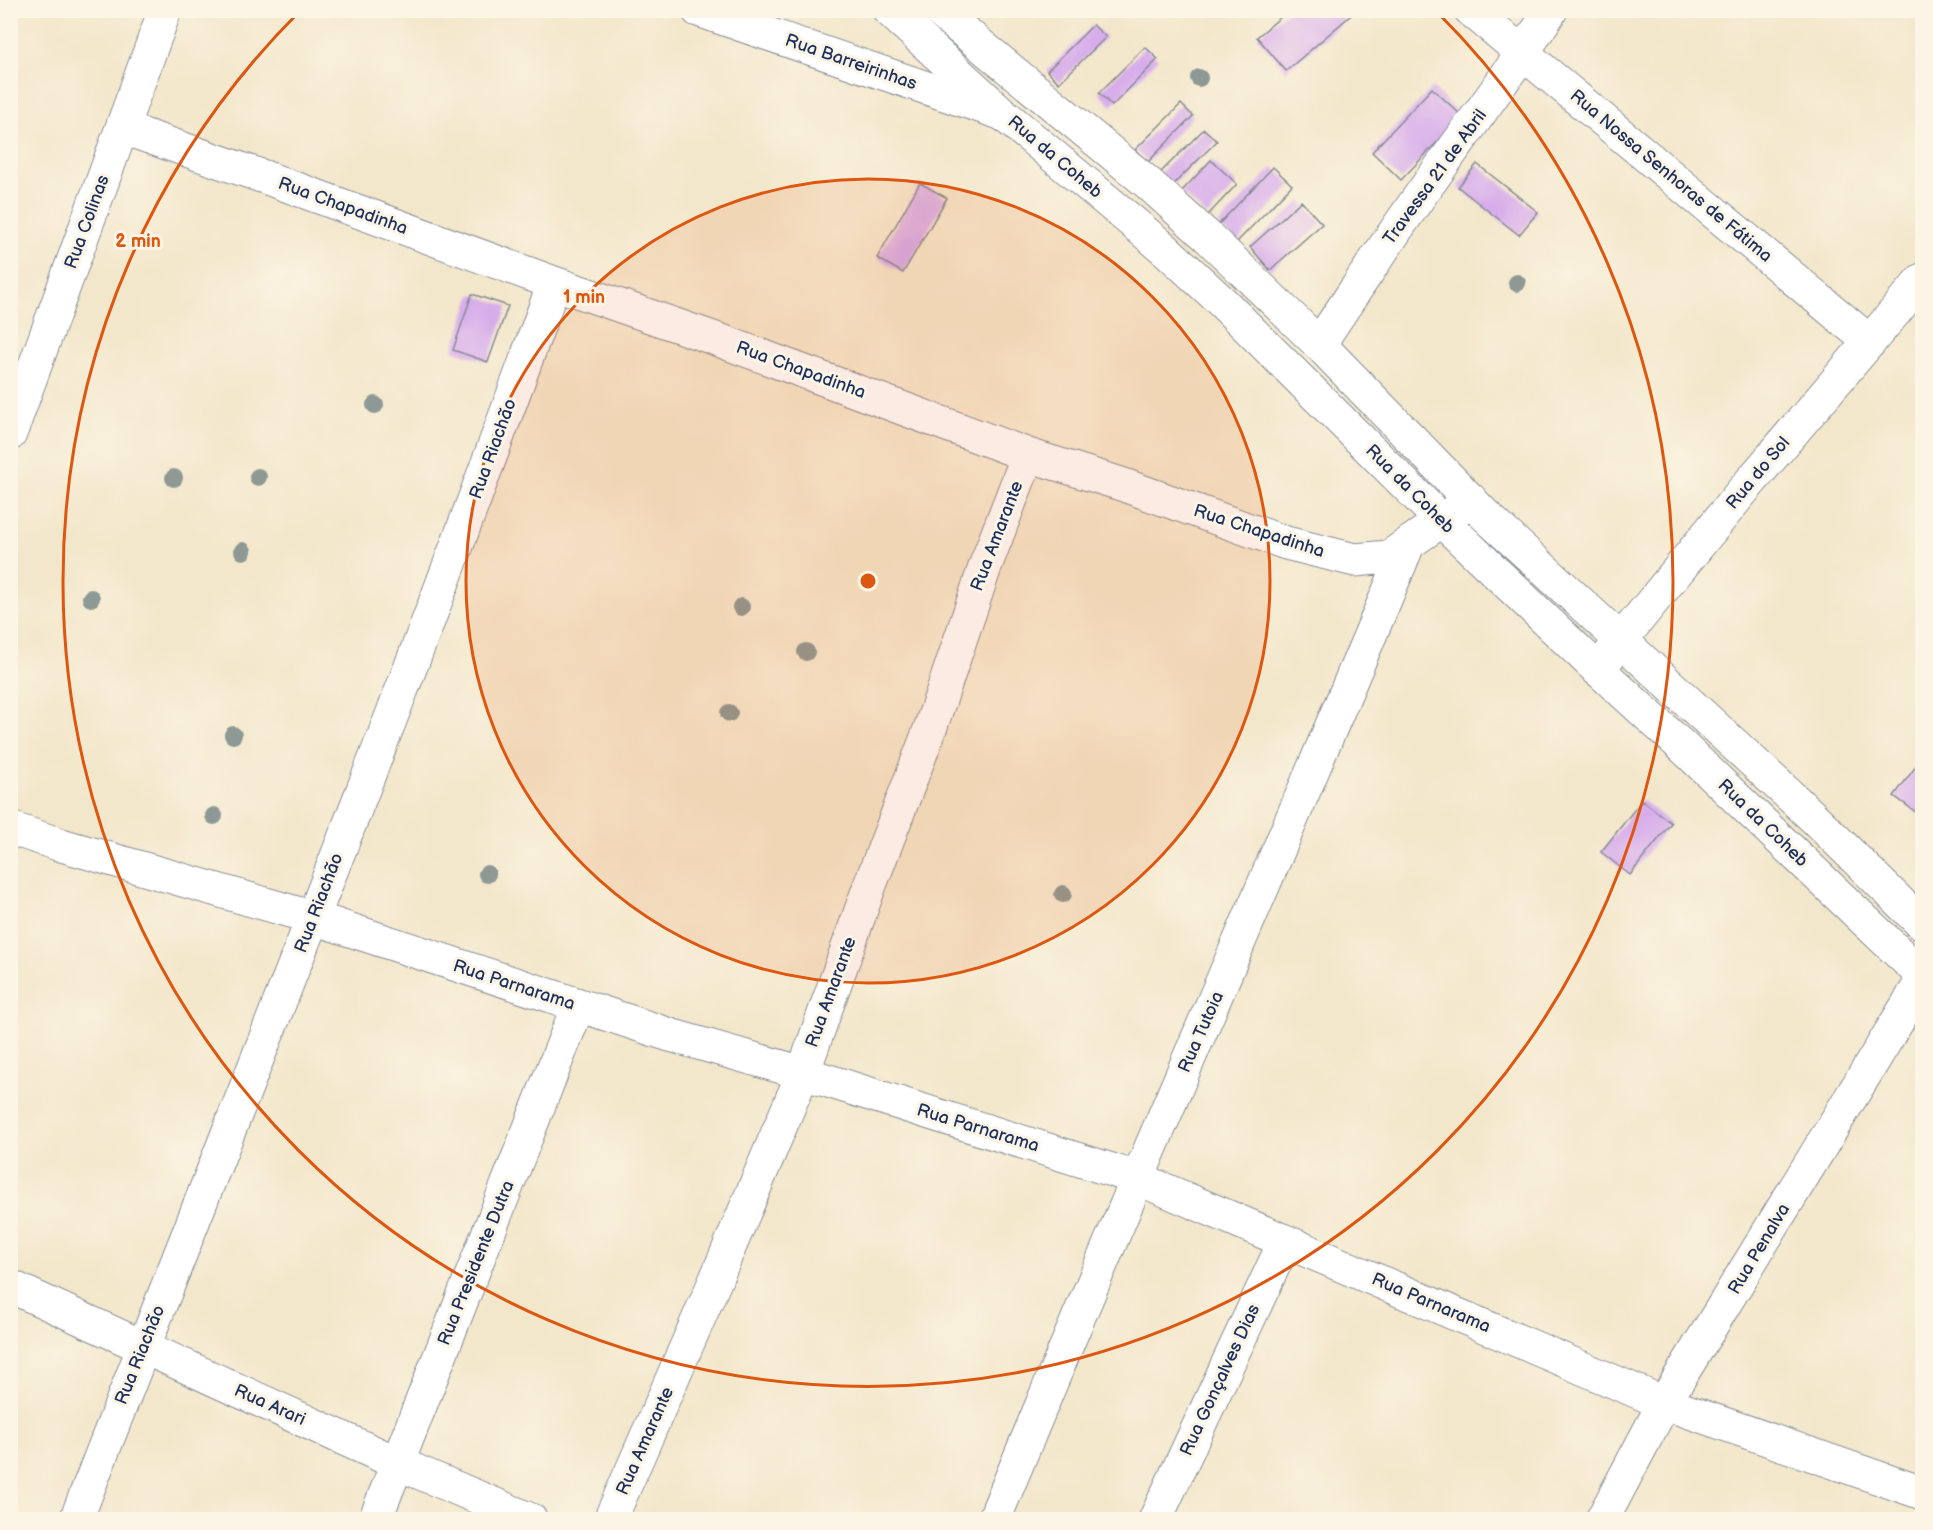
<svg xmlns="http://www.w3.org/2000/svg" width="1933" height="1530" viewBox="0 0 1933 1530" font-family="'Balsamiq Sans',sans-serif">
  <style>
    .building { fill: #d7aceb }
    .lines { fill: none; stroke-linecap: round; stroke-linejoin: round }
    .street-casing { stroke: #878b94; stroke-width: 35 }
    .secondary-casing { stroke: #878b94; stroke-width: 35 }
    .street { stroke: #fff; stroke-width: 33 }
    .secondary { stroke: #fff; stroke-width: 33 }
    .tree { fill: #8e9995 }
    .ring { fill: none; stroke: #de5710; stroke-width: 3 }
    .labels { text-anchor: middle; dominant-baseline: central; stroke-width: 6; stroke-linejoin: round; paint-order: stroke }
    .street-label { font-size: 18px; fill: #1b2f5e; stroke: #fcf5e5 }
    .centre { fill: #de5710; stroke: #fcf5e5; stroke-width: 3 }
    .ring-label { font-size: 18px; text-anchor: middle; font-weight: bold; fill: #de5710; stroke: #fcf5e5; stroke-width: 6; stroke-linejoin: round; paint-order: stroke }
  </style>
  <rect width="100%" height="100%" fill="#fcf5e5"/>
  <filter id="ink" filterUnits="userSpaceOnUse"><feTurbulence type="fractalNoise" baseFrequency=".0167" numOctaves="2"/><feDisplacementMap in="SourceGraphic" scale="12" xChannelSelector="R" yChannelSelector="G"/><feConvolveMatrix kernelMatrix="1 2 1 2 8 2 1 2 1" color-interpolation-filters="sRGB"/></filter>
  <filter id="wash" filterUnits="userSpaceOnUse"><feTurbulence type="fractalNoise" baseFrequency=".008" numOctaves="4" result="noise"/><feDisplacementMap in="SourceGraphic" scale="24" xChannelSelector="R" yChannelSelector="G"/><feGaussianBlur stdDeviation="1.35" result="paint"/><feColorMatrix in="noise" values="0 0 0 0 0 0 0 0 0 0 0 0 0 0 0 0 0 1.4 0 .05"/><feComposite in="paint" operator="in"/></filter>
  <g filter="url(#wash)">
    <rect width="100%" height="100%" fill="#f3e7cb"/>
    <g id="blocks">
      <path class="building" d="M1289 10H1357L1286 71 1257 37Z
        M1093 25 1106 37 1059 83 1047 71Z
        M1145 47 1158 59 1112 106 1099 93Z
        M1432 88 1462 116 1401 180 1372 152Z
        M1181 104 1193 116 1148 162 1135 150Z
        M1204 129 1217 141 1171 187 1158 175Z
        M1211 160 1237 184 1207 216 1181 192Z
        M1477 164 1538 212 1519 235 1458 187Z
        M1273 167 1292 185 1237 242 1218 225Z
        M920 183 947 198 903 273 877 258Z
        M1301 201 1322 224 1270 270 1250 247Z
        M472 294 508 306 488 362 453 350Z
        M1922 758V812L1920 815 1894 796Z
        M1642 800 1671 823 1630 875 1601 852Z"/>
    </g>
  </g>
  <g filter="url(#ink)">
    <use href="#blocks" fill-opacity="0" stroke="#878b94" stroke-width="1.5"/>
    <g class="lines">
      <g class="street-casing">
        <path id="street" d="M698 10 1003 114
          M1471 10 1870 342
          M123 128 267 178 554 283 716 339 1028 455 1121 484 1286 543 1355 560 1389 557 1471 500
          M1319 344C1355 291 1390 237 1427 186 1469 127 1512 71 1551 10
          M10 434 165 10
          M1598 670 1621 640 1741 493 1922 280
          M10 828 58 844 314 918 670 1035 803 1073 1137 1178 1664 1403 1922 1493
          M10 1286 397 1463 531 1520
          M76 1520C236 1108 404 699 554 283
          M375 1520 578 1006
          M610 1520 716 1279 803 1073 870 885 929 732 986 564 1028 455
          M994 1520C1128 1193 1272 871 1408 545
          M1155 1520 1285 1241
          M1602 1520 1664 1403 1922 981"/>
      </g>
      <g class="secondary-casing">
        <path id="secondary" d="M889 10 1003 114 1166 250 1221 301 1441 520 1591 663 1685 749 1922 975
          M938 10 1148 183 1209 238 1319 344 1485 515 1812 816 1922 924"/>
      </g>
      <use href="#street" class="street"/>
      <use href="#secondary" class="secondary"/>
    </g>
    <g class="tree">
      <circle cx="1199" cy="78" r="9"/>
      <circle cx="1517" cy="283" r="9"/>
      <circle cx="375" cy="405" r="9"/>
      <circle cx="258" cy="477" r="9"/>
      <circle cx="174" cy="478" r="9"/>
      <circle cx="243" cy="551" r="9"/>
      <circle cx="91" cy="598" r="9"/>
      <circle cx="741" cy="607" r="9"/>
      <circle cx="806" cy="652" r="9"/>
      <circle cx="729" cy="713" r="9"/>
      <circle cx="233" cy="735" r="9"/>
      <circle cx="214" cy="816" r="9"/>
      <circle cx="487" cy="874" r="9"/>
      <circle cx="1063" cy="894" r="9"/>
    </g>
  </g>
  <circle cx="868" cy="581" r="402" fill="#de5710" fill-opacity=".12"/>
  <g class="ring">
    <circle cx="868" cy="581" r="402"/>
    <path d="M1437 12A805 805 0 1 1 299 12"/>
  </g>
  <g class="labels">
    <g class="street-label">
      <text transform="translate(851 62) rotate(19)">Rua Barreirinhas</text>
      <text transform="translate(1055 157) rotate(40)">Rua da Coheb</text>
      <text transform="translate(1671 176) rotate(40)">Rua Nossa Senhoras de Fátima</text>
      <text transform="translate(1435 177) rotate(-54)">Travessa 21 de Abril</text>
      <text transform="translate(343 206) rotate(20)">Rua Chapadinha</text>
      <text transform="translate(87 222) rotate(-70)">Rua Colinas</text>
      <text transform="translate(801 370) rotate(20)">Rua Chapadinha</text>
      <text transform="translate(493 449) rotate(-70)">Rua Riachão</text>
      <text transform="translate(1758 473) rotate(-50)">Rua do Sol</text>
      <text transform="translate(1410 489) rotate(45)">Rua da Coheb</text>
      <text transform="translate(1259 531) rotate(18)">Rua Chapadinha</text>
      <text transform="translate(997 536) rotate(-69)">Rua Amarante</text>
      <text transform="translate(1763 823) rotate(44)">Rua da Coheb</text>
      <text transform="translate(319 903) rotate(-69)">Rua Riachão</text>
      <text transform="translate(514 985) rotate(18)">Rua Parnarama</text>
      <text transform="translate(831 992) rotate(-70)">Rua Amarante</text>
      <text transform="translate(1201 1032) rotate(-66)">Rua Tutoia</text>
      <text transform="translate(978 1128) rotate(17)">Rua Parnarama</text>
      <text transform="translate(1759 1249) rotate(-59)">Rua Penalva</text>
      <text transform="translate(476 1263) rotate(-68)">Rua Presidente Dutra</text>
      <text transform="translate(1431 1303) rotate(23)">Rua Parnarama</text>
      <text transform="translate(140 1355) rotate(-68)">Rua Riachão</text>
      <text transform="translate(1220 1380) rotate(-65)">Rua Gonçalves Dias</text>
      <text transform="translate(270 1405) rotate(24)">Rua Arari</text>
      <text transform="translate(645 1441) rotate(-66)">Rua Amarante</text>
    </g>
  </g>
  <circle cx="868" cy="581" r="9" class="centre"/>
  <g class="ring-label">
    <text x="138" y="247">2 min</text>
    <text x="584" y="303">1 min</text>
  </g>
  <rect width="1933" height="1530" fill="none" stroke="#fcf5e5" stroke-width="36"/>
</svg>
